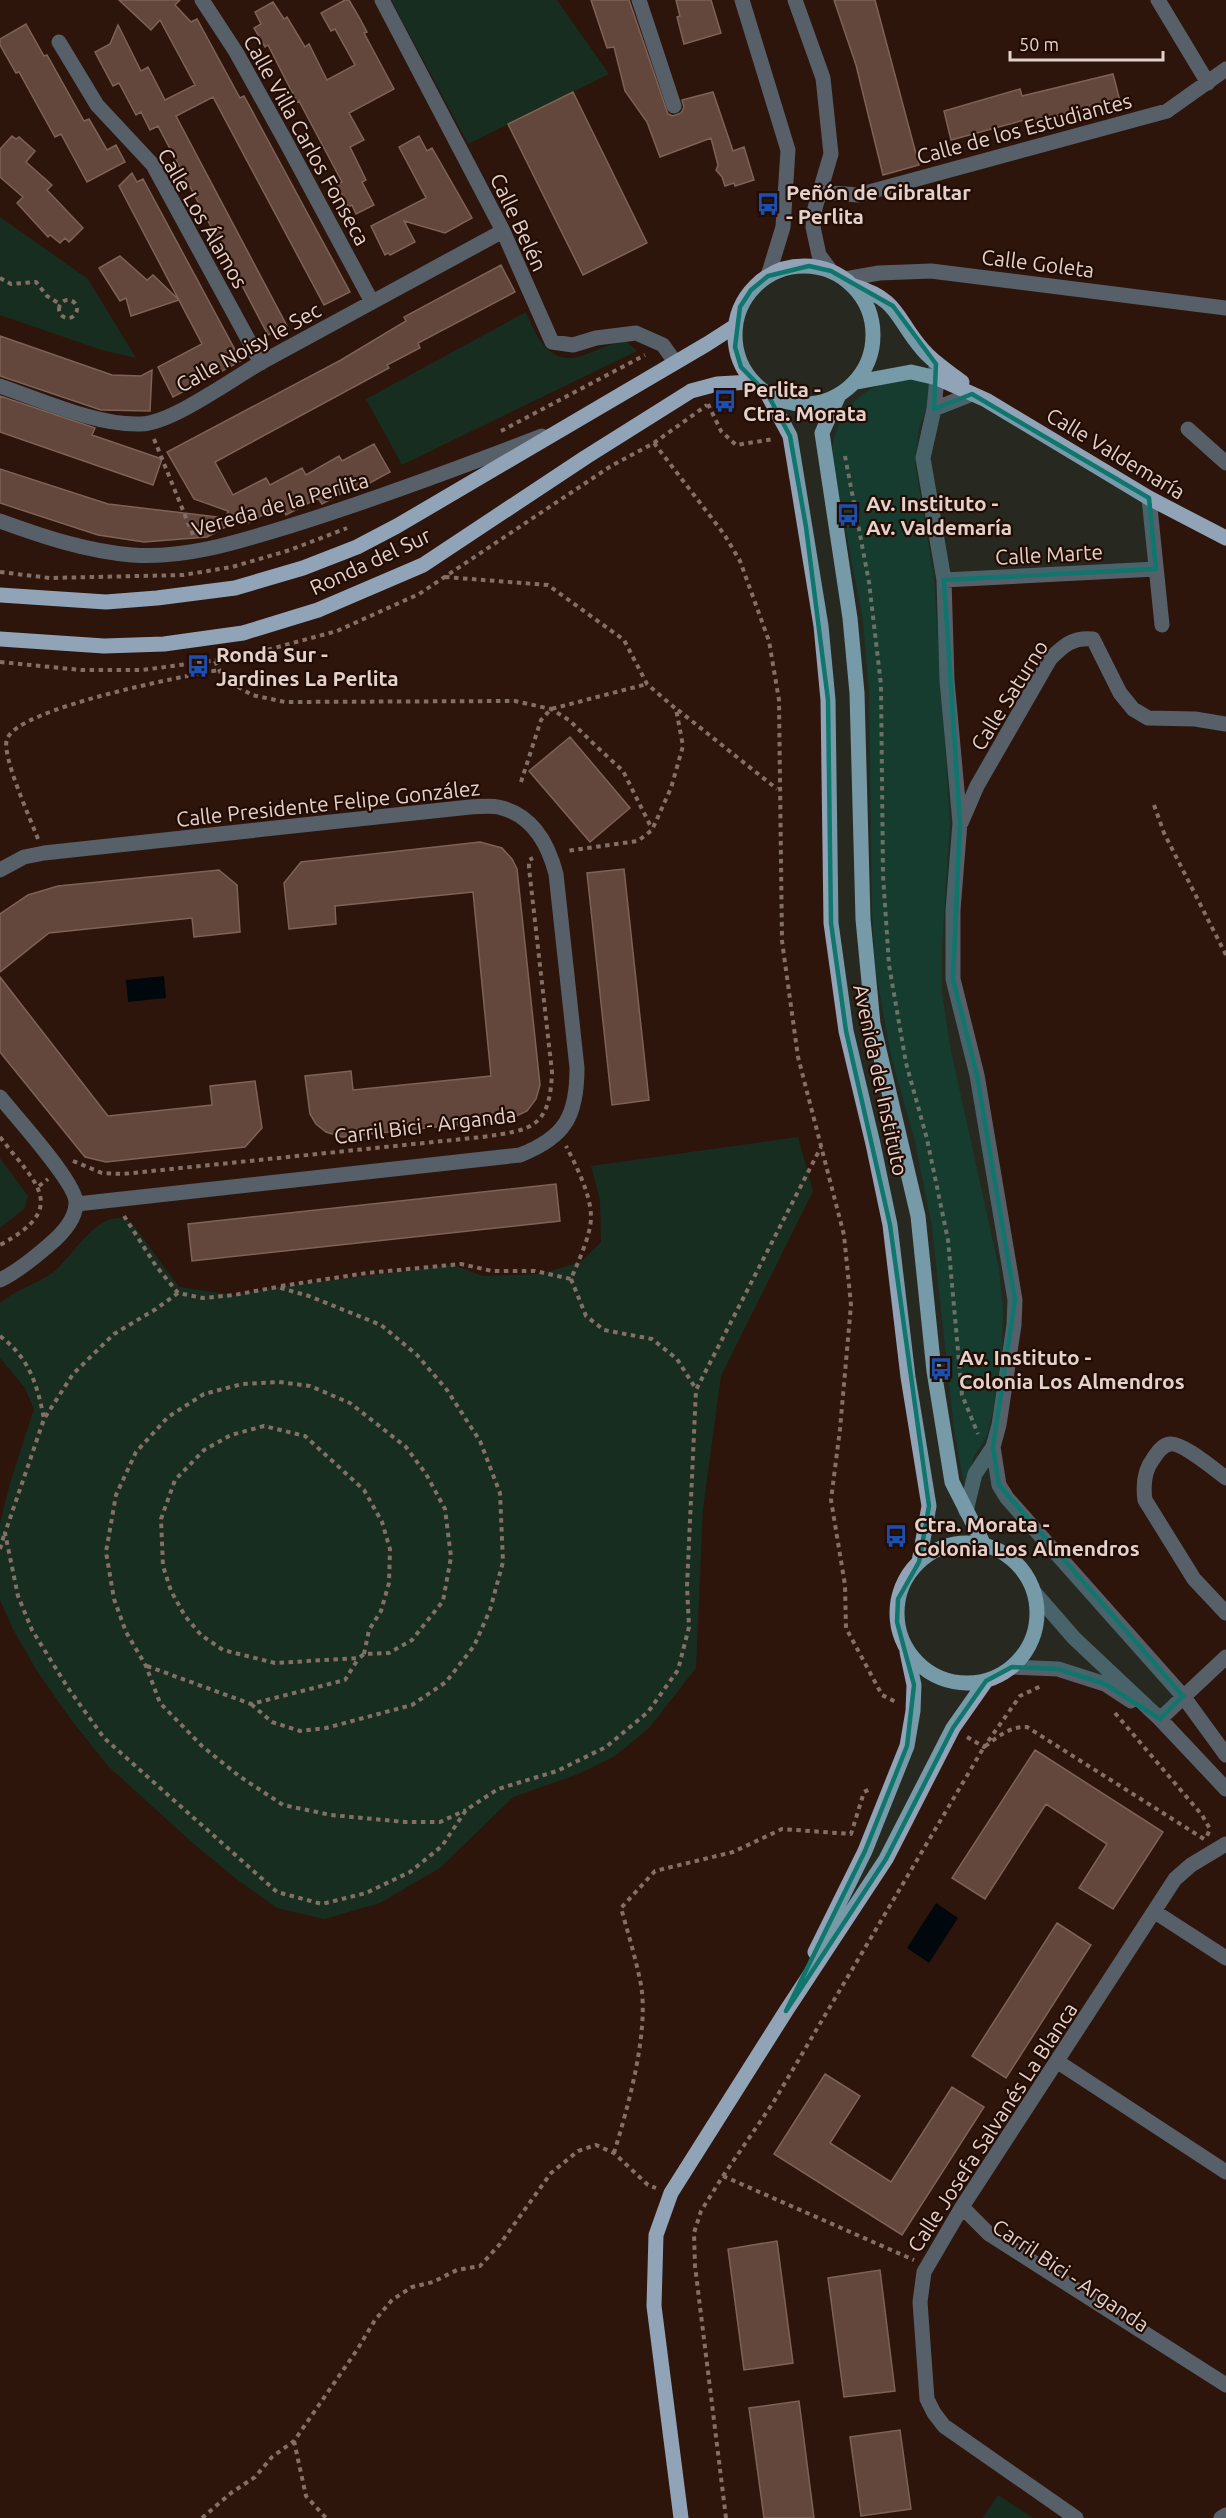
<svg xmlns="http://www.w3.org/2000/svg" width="1226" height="2518" viewBox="0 0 1226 2518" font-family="Ubuntu,sans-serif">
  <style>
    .green { fill: #172d20 }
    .water { fill: #00080e }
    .building { fill: #63473c; stroke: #7f6256; stroke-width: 1.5 }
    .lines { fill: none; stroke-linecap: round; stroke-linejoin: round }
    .path { stroke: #846f67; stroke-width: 4; stroke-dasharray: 4.5 4.5; stroke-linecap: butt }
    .minor { stroke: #575f69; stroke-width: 15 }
    .major { stroke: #91a3b7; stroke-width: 15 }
    .marked { fill: #0f766e; fill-opacity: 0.2; stroke: #0f766e; stroke-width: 4.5; stroke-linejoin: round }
    .labels { text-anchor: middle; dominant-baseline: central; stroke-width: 4.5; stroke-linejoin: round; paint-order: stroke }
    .street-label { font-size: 21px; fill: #e3d2cb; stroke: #220c04 }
    .poi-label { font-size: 21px; font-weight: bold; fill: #e3d2cb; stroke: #220c04; text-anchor: start }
  </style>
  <rect width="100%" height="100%" fill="#2d150c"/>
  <path class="green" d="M391 0H557L609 74 468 144Z
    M0 217 88 279 136 358 102 350 0 315Z
    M526 312C536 336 549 366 581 356 597 351 609 343 626 341L637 351 402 465 366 399Z
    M910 379 929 382 930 399 919 428 915 464 934 578 950 823 942 948V993L950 1046 999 1269 1003 1310 1002 1347 994 1407 987 1436 974 1456 967 1484 964 1485 954 1428 932 1227 914 1138 891 1056 875 967 872 912 869 693 863 621 832 457C832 426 850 395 882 384 891 382 901 381 910 379Z
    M798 1137 813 1191 721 1376 703 1509 696 1668 649 1728 615 1756 576 1775 513 1797 440 1868 380 1903 324 1919 277 1908 235 1878 195 1845 109 1767 72 1721 37 1671 13 1629 0 1600V1523L10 1483 34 1409 25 1388 0 1358V1303C15 1290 36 1284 52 1273 72 1259 102 1201 132 1223L179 1287 234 1295 278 1287 453 1265 483 1276 540 1274 581 1262 601 1242 600 1200 591 1166Z
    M0 1158 28 1196 24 1209 0 1228Z
    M998 2495 1033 2518H983Z"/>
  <path class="water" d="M164 976 166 998 128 1002 126 980Z
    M936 1903 958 1918 929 1963 907 1948Z"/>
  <path class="building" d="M119 0H180L175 5 191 22 197 19 240 98 244 96 350 292 324 305 213 97 176 116 287 326 268 335 158 126 150 130 141 112 136 115 119 83 113 86 95 52 110 44 118 25 141 71 148 67 165 100 195 85 160 20 151 30Z
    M345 0H349L359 17 367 32 364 33 394 89 349 113 364 140 350 147 366 180 362 182 374 205 356 214 352 205 348 207 337 184 342 182 299 101 297 102 268 45 265 47 254 28 261 24 255 12 273 2 284 19 287 17 305 47 309 44 327 80 355 65 335 29 331 31 321 13Z
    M591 0H629L668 114 673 116 681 113 684 107 682 100 713 92 733 151 744 147 754 180 735 186 734 183 725 186 722 177 716 170 718 165 711 138 660 157 647 122 625 91 614 47 607 48Z
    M676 0H711L721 33 684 44 677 17 680 16Z
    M834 0H875L919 165 883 175 856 65Z
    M26 24 44 56 47 55 84 121 89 119 107 150 116 145 125 162 87 182 61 134 55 137 19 72 16 73 0 45V39Z
    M1113 74 1120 101 1028 123V119L951 140 944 111 1020 89 1022 96Z
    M573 92 647 243 583 275 508 124Z
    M12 136 16 139 19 137 35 151 26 162 52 185 47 190 83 228 69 242 65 238 60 243 50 235 48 237 17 203 23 197 0 177V149Z
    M419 136 427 151 432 148 472 218 445 233 404 221 415 242 390 255 388 253 385 255 371 226 426 198 399 147Z
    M132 173 137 182 143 179 241 361 173 397 158 367 202 344 119 186Z
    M120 256 147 280 153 275 179 300 131 316 126 298 120 301 99 268Z
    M501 265 515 292 418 343 420 348 387 365 389 368 215 462 233 495 266 478 270 485 302 468 306 475 339 456 342 461 374 444 390 472 357 490 355 486 322 504 318 498 286 515 281 505 248 523 244 517 207 537 144 542 98 535 0 503V469L108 504 226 518 228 511 194 499 167 452 341 360 406 321 404 317Z
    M0 336 112 375 141 376 152 370 150 411 101 410 0 376Z
    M0 396 95 428 92 435 162 459 153 485 0 432Z
    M570 737 630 808 590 842 529 771Z
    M480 842 502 848 512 859 517 869 540 1085 536 1099 527 1111 512 1118 502 1120 342 1137 326 1132 316 1124 310 1114 305 1076 351 1071 353 1090 491 1076 473 892 335 906 336 924 289 929 284 883 301 862Z
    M624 869 649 1100 612 1105 587 873Z
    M219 870 237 885 240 932 194 937 192 918 49 933 0 972V914L28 895 58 886Z
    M0 977 108 1116 212 1105 210 1086 255 1081 262 1128 245 1147 106 1162 85 1157 0 1052Z
    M556 1184 560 1221 192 1261 188 1224Z
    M1035 1750 1163 1832 1113 1909 1079 1888 1107 1844 1046 1804 985 1899 952 1878Z
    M1057 1923 1091 1945 1006 2078 972 2056Z
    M825 2074 860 2096 830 2143 891 2182 952 2087 984 2107 902 2235 774 2154Z
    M777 2241 793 2363 744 2370 728 2249Z
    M880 2270 895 2391 844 2397 828 2278Z
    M799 2401 814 2518H764L749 2408Z
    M900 2430 911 2509 861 2516 850 2437Z"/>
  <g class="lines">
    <path class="path" d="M0 278 11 284 36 282 47 296 60 304
      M59 309a9 9 0 1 1 18 0a9 9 0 1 1-18 0Z
      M708 404 721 431 736 445 774 439
      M501 431 645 355
      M154 439 193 535
      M654 443 724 534 740 561 769 641 779 700 782 941 798 1057 844 1235 851 1305 840 1429 831 1500 845 1585 846 1628 882 1695 898 1703
      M845 456 869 582 881 685 883 875 889 965 906 1063 927 1139 948 1240 962 1395 978 1434
      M0 572 50 578 183 575 232 567 290 550 347 528
      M445 577 548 585 624 640 647 684 676 709 683 746 671 788 652 830 638 841 566 851
      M215 661 223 678 252 695 285 702 515 701 551 709 569 720 596 746 623 771 652 829
      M0 662 81 670H142L241 657 337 631 419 594 611 466 654 443 707 405
      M678 710 777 789
      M521 782 541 720 551 709 647 684
      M1154 805 1164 833 1226 955
      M38 839C31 820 1 755 7 739 18 708 184 676 219 670
      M0 1137C35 1183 71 1207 0 1245
      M73 1161 102 1173 123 1174 482 1137C532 1130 550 1128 552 1072L529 868V860L533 858
      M39 1186 48 1179
      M124 1216 156 1266 178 1293 203 1298 234 1295 277 1287 309 1296 381 1325 417 1355 447 1390 480 1441 500 1493 503 1562 490 1610 474 1646 446 1682 412 1705 326 1728 300 1731 272 1722 251 1704
      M571 1279 586 1316 604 1330 652 1339 677 1359 696 1389
      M281 1286 367 1273 461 1264 492 1271H535L571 1279C578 1262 591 1235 591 1217 591 1195 576 1165 566 1146
      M178 1293 156 1309 114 1334 73 1374 44 1419 5 1533 18 1596 32 1630 68 1688 104 1738 277 1892 322 1904 366 1893 410 1872 442 1846 466 1810 498 1789 557 1771 606 1747 648 1712 678 1670 689 1627 687 1586 696 1390 821 1147
      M0 1336C29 1358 37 1383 44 1419
      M0 1549 4 1535
      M364 1654 369 1630 381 1611 389 1583 390 1549 382 1522 364 1490 305 1436 264 1426 231 1435 204 1450 175 1480 161 1519 163 1566 171 1591 185 1616 201 1635 223 1650 275 1663 359 1658 364 1654 389 1653 412 1640 443 1601 451 1557 445 1509 426 1474 406 1447 350 1403 310 1386 279 1382 242 1384 204 1394 168 1417 136 1452 116 1495 106 1552 114 1599 126 1632 146 1666 160 1703 202 1746 239 1776 283 1805 331 1815 405 1822H440L466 1810
      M147 1666 251 1704 345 1680 358 1659
      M1115 1713 1202 1815 1210 1829 1207 1836
      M967 1737 984 1747 1020 1696 1041 1686
      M614 2153C628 2107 649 2033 641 1985 636 1959 628 1933 621 1908L655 1871 733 1852 782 1829 851 1834 864 1792 872 1788
      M723 2176 914 2260
      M294 2441 306 2496 326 2518
      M202 2518 231 2493 255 2477 272 2457 294 2441 357 2350 375 2320 392 2300 412 2287 433 2282 457 2270 480 2266 500 2244 551 2173 578 2151 596 2145 614 2153 648 2185 656 2188
      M726 2518 695 2266 694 2233 701 2211 723 2176 773 2103 984 1747C998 1737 1010 1726 1027 1727L1204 1839"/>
    <path class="minor" d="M202 0 236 52 286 142 372 302
      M382 0 503 231 552 342 573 345 596 338 636 333 663 345 675 362
      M639 0 674 106
      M742 0 788 150 783 227 768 276
      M795 0 823 78 831 154 815 208 813 227 819 255 831 271
      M1158 0 1208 83
      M59 42 97 105 153 165 261 363
      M821 192 858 195 1167 111 1226 69
      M845 279 879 273 931 271 1226 308
      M936 366 937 378 934 409 923 458 944 580 947 680 960 823 953 910V979L977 1075 1015 1300 1014 1325 999 1425 993 1447 975 1474 966 1511
      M0 386C41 400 98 426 141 424 172 423 232 379 262 362 342 318 423 275 503 231
      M934 409 972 394
      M1188 429 1226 463
      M1149 498 1162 625
      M0 521C44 537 86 551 132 555 187 559 241 541 293 525 377 499 459 468 542 436
      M944 580 1156 569
      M961 823 977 786 1050 659C1064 645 1073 637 1093 639L1120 693 1133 709 1148 718 1195 719 1226 724
      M0 870 24 857 44 853 470 807C479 807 489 805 498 807 532 814 548 843 556 874L577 1068C577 1115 566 1137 520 1155L77 1204
      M0 1097C15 1116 78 1184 76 1204 75 1221 61 1235 49 1245 34 1258 17 1272 0 1280
      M993 1447 999 1485 1007 1498 1183 1696 1226 1755
      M1226 1478C1215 1470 1182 1442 1170 1444 1162 1445 1157 1453 1153 1459 1144 1471 1143 1486 1145 1500L1194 1579 1226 1613
      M1034 1592 1074 1638 1160 1719 1226 1789
      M1012 1667 1058 1669 1105 1684 1131 1701
      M1160 1719 1226 1657
      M1155 1912 1226 1958
      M1058 2062 1226 2172
      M962 2207 989 2234 1226 2385
      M1076 2518 944 2426 934 2413 927 2399 920 2302 924 2272 962 2207 1175 1879 1191 1865 1226 1844
      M1221 2518 1226 2515"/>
    <path class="major" d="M735 335a69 69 0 1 1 138 0a69 69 0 1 1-138 0Z
      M854 286C900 300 895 318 923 350 934 363 949 372 962 382
      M857 382 911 372 937 378 986 400 1149 498 1226 538
      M768 395 790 436 821 626 828 700 831 923 846 1031 873 1144 890 1225 908 1377 929 1506 919 1562
      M838 397 822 433 850 618 857 693 863 919 873 1024 918 1216 934 1371 952 1482 984 1545
      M0 595 106 602 157 598 235 588 303 568 357 547 397 526 707 344 735 326
      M0 639 104 646 164 644 243 633 318 610 423 565 586 457 691 391 717 384 751 382
      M897 1613a70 70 0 1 1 140 0a70 70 0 1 1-140 0Z
      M815 1952 865 1851 907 1746 913 1711 914 1685 907 1652
      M681 2518 654 2306 656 2235 671 2193 786 2011 886 1859 953 1728 986 1681"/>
  </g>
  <path class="marked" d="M809 266 831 271 893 306 936 364 934 409 972 394 1149 498 1156 569 944 580 960 823 953 979 977 1075 1015 1300 993 1447 999 1485 1183 1696 1160 1719 1105 1684 1058 1669 1012 1667 986 1681 953 1728 886 1859 786 2011 865 1851 907 1746 914 1685 897 1622 898 1599 919 1562 929 1506 890 1225 846 1031 831 923 828 700 806 527 790 436 768 395 741 367 735 347 740 307 751 290 768 276Z"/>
  <defs>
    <g id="bus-bare" transform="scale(1.8)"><path d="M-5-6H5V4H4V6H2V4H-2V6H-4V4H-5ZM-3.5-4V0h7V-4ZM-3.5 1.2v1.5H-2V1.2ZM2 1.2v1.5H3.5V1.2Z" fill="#1a4fb4" stroke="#220c04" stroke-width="2.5" paint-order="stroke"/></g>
  </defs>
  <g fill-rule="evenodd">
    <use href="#bus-bare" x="768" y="204"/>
    <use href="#bus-bare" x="725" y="401"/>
    <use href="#bus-bare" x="848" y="515"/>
    <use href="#bus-bare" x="198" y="666"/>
    <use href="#bus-bare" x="941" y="1369"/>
    <use href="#bus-bare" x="896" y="1536"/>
  </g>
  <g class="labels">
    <g class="street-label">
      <text transform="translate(1024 128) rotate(-15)">Calle de los Estudiantes</text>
      <text transform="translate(307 140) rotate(61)">Calle Villa Carlos Fonseca</text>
      <text transform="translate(203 218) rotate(60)">Calle Los Álamos</text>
      <text transform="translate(519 222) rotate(65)">Calle Belén</text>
      <text transform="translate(1038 263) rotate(7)">Calle Goleta</text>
      <text transform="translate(248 347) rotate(-29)">Calle Noisy le Sec</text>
      <text transform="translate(1116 453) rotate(31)">Calle Valdemaría</text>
      <text transform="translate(280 504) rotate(-16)">Vereda de la Perlita</text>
      <text transform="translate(1049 554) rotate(-3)">Calle Marte</text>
      <text transform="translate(370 561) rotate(-25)">Ronda del Sur</text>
      <text transform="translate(1009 695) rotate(-58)">Calle Saturno</text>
      <text transform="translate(328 803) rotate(-6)">Calle Presidente Felipe González</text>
      <text transform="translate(881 1080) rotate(78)">Avenida del Instituto</text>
      <text transform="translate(425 1125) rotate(-7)">Carril Bici - Arganda</text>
      <text transform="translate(992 2127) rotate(-57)">Calle Josefa Salvanés La Blanca</text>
      <text transform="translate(1071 2275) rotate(34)">Carril Bici - Arganda</text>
    </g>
    <g class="poi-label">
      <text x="786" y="192">Peñón de Gibraltar<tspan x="786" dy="24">- Perlita</tspan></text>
      <text x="743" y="389">Perlita -<tspan x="743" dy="24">Ctra. Morata</tspan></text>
      <text x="866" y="503">Av. Instituto -<tspan x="866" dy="24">Av. Valdemaría</tspan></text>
      <text x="216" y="654">Ronda Sur -<tspan x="216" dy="24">Jardines La Perlita</tspan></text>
      <text x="959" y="1357">Av. Instituto -<tspan x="959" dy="24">Colonia Los Almendros</tspan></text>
      <text x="914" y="1524">Ctra. Morata -<tspan x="914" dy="24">Colonia Los Almendros</tspan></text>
    </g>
  </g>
  <path d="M1010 51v9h153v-9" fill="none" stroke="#e3d2cb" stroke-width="3"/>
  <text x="1019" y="51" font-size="18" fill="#e3d2cb" stroke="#220c04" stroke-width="4.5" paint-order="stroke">50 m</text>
</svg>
